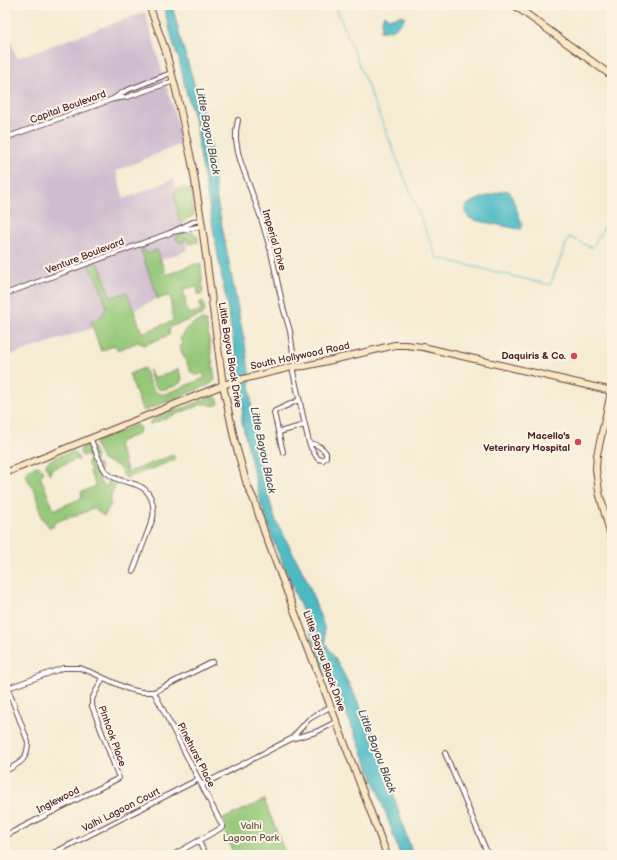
<svg xmlns="http://www.w3.org/2000/svg" width="617" height="860" viewBox="0 0 617 860" font-family="'Balsamiq Sans',sans-serif">
  <style>
    .industrial { fill: #cfbdcf }
    .green { fill: #95c879; stroke: #707452 }
    .water { fill: #4bbac4; stroke: #4a6c78 }
    .lines { fill: none; stroke-linecap: round; stroke-linejoin: round }
    .stream { stroke: #4bbac4; stroke-width: 1 }
    .street-casing { stroke: #643e44; stroke-width: 6 }
    .secondary-casing { stroke: #643e44; stroke-width: 8 }
    .street { stroke: #fff; stroke-width: 4 }
    .secondary { stroke: #fae7c3; stroke-width: 6 }
    .poi-dot { fill: #d1495b; stroke: #fcf5e5; stroke-width: 1.5 }
    .labels { text-anchor: middle; dominant-baseline: central; stroke-width: 4; stroke-linejoin: round; paint-order: stroke }
    .street-label { font-size: 10px; fill: #4a1f2b; stroke: #fcf5e5 }
    .poi-label { font-size: 10px; font-weight: bold; fill: #4a1f2b; stroke: #fcf5e5; text-anchor: end }
    .park-label { font-size: 10px; fill: #605242; stroke: #fcf5e5 }
    .water-label { font-size: 11px; font-style: italic; fill: #4a5561; stroke: #fcf5e5 }
  </style>
  <rect width="100%" height="100%" fill="#fcf5e5"/>
  <filter id="ink" filterUnits="userSpaceOnUse"><feTurbulence type="fractalNoise" baseFrequency=".025" numOctaves="2"/><feDisplacementMap in="SourceGraphic" scale="8" xChannelSelector="R" yChannelSelector="G"/><feConvolveMatrix kernelMatrix="1 2 1 2 8 2 1 2 1" color-interpolation-filters="sRGB"/></filter>
  <filter id="wash" filterUnits="userSpaceOnUse"><feTurbulence type="fractalNoise" baseFrequency=".012" numOctaves="4" result="noise"/><feDisplacementMap in="SourceGraphic" scale="16" xChannelSelector="R" yChannelSelector="G"/><feGaussianBlur stdDeviation="0.9" result="paint"/><feColorMatrix in="noise" values="0 0 0 0 0 0 0 0 0 0 0 0 0 0 0 0 0 1.4 0 .05"/><feComposite in="paint" operator="in"/></filter>
  <g filter="url(#wash)">
    <rect width="100%" height="100%" fill="#f5ecd3"/>
    <path class="industrial" d="M145 12 183 143 116 171 124 199 174 179 188 250 150 264 161 297 102 325 5 357V26L17 58Z"/>
    <path class="green" d="M183 188 191 189 194 213 193 216 188 218 182 223 179 221 174 192 177 189Z
      M187 232C194 231 198 235 198 242L190 244 188 243 187 238 184 239V242H180L176 239 177 236Z
      M141 247H143L145 252 148 254 157 250 166 275 192 265 199 264 201 265 203 292 200 296 198 295 197 286 183 289 186 301 185 302 188 314 201 311 200 302 203 301 205 312 202 315 170 327 169 335 144 345 138 342 118 350 115 345 101 351 91 322C97 319 104 315 106 307 107 304 97 278 94 275 94 274 93 274 92 273L89 268 91 264 95 263 99 264 111 298 127 292 142 333 173 321 170 295 158 299 140 248Z
      M202 320 206 321 215 380 209 385 144 411 142 409 129 374 144 368C148 378 151 396 165 394L205 378 203 373C198 375 195 377 191 372L179 346 183 345 180 339 181 336 190 325Z
      M178 369 182 379 180 383C177 385 173 387 169 388 154 394 153 382 149 371L150 370 153 379Z
      M210 397H214L217 398 219 404 212 406 209 404H203L151 424H149L153 418 173 410 186 407Z
      M136 425 140 428V430L137 435C131 437 121 439 118 445L128 472H129L173 455 175 460 127 478 124 477C119 463 114 465 102 460L95 444 98 440Z
      M87 445C93 445 94 452 96 457L94 462 97 465H99C101 469 100 474 101 478L99 482 107 487 108 481 113 480 117 482 111 495 110 507 104 516 99 513 97 510H96L95 508 75 516 63 519 53 524 54 526 50 528C48 525 44 521 42 518 39 511 40 503 37 496 34 488 24 479 27 470L37 466 42 468 44 473 40 476 54 510 82 498 81 492 96 486 89 471 91 470 90 467H89L87 463 89 461 87 455 82 456 80 452 82 447Z
      M70 452C76 451 77 456 79 461H78L77 459 50 470 51 473 49 474C48 471 46 467 46 464 48 459 65 454 70 452Z
      M264 800 286 855H234L224 830 225 827 223 819Z"/>
    <path class="water" d="M163 5H172L182 44 202 109 211 147 216 195 239 315 245 344 250 377 252 422 269 498 275 519 307 580 324 627 326 644 339 665 375 735 404 829 413 855H400L378 791 345 710 318 659 310 629 274 543 261 504 242 422V416L243 407 239 373 199 149 197 128 186 91 179 59 174 46 167 19Z
      M384 15C391 20 395 17 403 15L405 17C401 27 390 32 380 31V30C384 26 380 20 384 15Z
      M507 190 510 192 521 221 522 225 521 229H519L474 220C470 218 467 217 465 212 464 210 464 208 466 206 469 201 499 192 507 190Z"/>
    <g class="lines">
      <path class="stream" d="M335 5 437 258 550 285 569 237 592 248 612 213"/>
    </g>
  </g>
  <g filter="url(#ink)">
    <g class="lines">
      <g class="street-casing">
        <path id="street" d="M171 73 125 91 113 99 127 97 174 81
          M238 120 236 131V140L238 152 241 163 260 215 271 252 283 307 290 331 295 367
          M5 138 113 99
          M173 232 202 226
          M5 294 170 233 195 221 201 220
          M292 367 309 443 311 448 318 459 323 460 326 457V453C322 447 317 444 309 443
          M279 432 305 425
          M90 438C94 446 101 467 106 472 115 481 127 481 137 485 151 490 155 504 153 518L133 571
          M283 452 274 413 275 411 299 400
          M5 681 28 742C28 760 19 764 5 771
          M8 688 63 668H80L93 673 128 689 141 692H154L213 662
          M154 692 223 827 173 855
          M291 739 309 719 330 707
          M445 753 488 855
          M202 785 291 739 316 732 336 722
          M5 836 119 778 92 706V699L103 678
          M199 841 205 855
          M50 855 199 779"/>
      </g>
      <g class="secondary-casing">
        <path id="secondary" d="M149 5 165 49 176 90 192 163 202 226 223 385 235 442 247 485 254 500 264 531 387 855
          M514 5 612 76
          M612 388 597 455 596 469 599 492 612 540
          M5 473 223 385 239 380 292 367 305 366 345 357 395 345H406L423 347 612 391"/>
      </g>
      <use href="#street" class="street"/>
      <use href="#secondary" class="secondary"/>
    </g>
  </g>
  <g class="poi-dot">
    <circle cx="574" cy="356" r="4"/>
    <circle cx="578" cy="442" r="4"/>
  </g>
  <g class="labels">
    <g class="street-label">
      <text transform="translate(68 107) rotate(-20)">Capital Boulevard</text>
      <text transform="translate(274 240) rotate(74)">Imperial Drive</text>
      <text transform="translate(85 256) rotate(-21)">Venture Boulevard</text>
      <text transform="translate(230 355) rotate(81)">Little Bayou Black Drive</text>
      <text transform="translate(300 356) rotate(-12)">South Hollywood Road</text>
      <text transform="translate(324 661) rotate(70)">Little Bayou Black Drive</text>
      <text transform="translate(112 736) rotate(70)">Pinhook Place</text>
      <text transform="translate(196 755) rotate(63)">Pinehurst Place</text>
      <text transform="translate(58 800) rotate(-27)">Inglewood</text>
      <text transform="translate(121 810) rotate(-27)">Valhi Lagoon Court</text>
    </g>
    <g class="poi-label">
      <text x="566" y="356">Daquiris &amp; Co.</text>
      <text x="570" y="436">Macello's<tspan x="570" dy="12">Veterinary Hospital</tspan></text>
    </g>
    <g class="park-label">
      <text x="251" y="826">Valhi<tspan x="251" dy="12">Lagoon Park</tspan></text>
    </g>
    <g class="water-label">
      <text transform="translate(208 131) rotate(79)">Little Bayou Black</text>
      <text transform="translate(263 450) rotate(78)">Little Bayou Black</text>
      <text transform="translate(377 751) rotate(69)">Little Bayou Black</text>
    </g>
  </g>
  <rect width="617" height="860" fill="none" stroke="#fcf5e5" stroke-width="20"/>
</svg>
